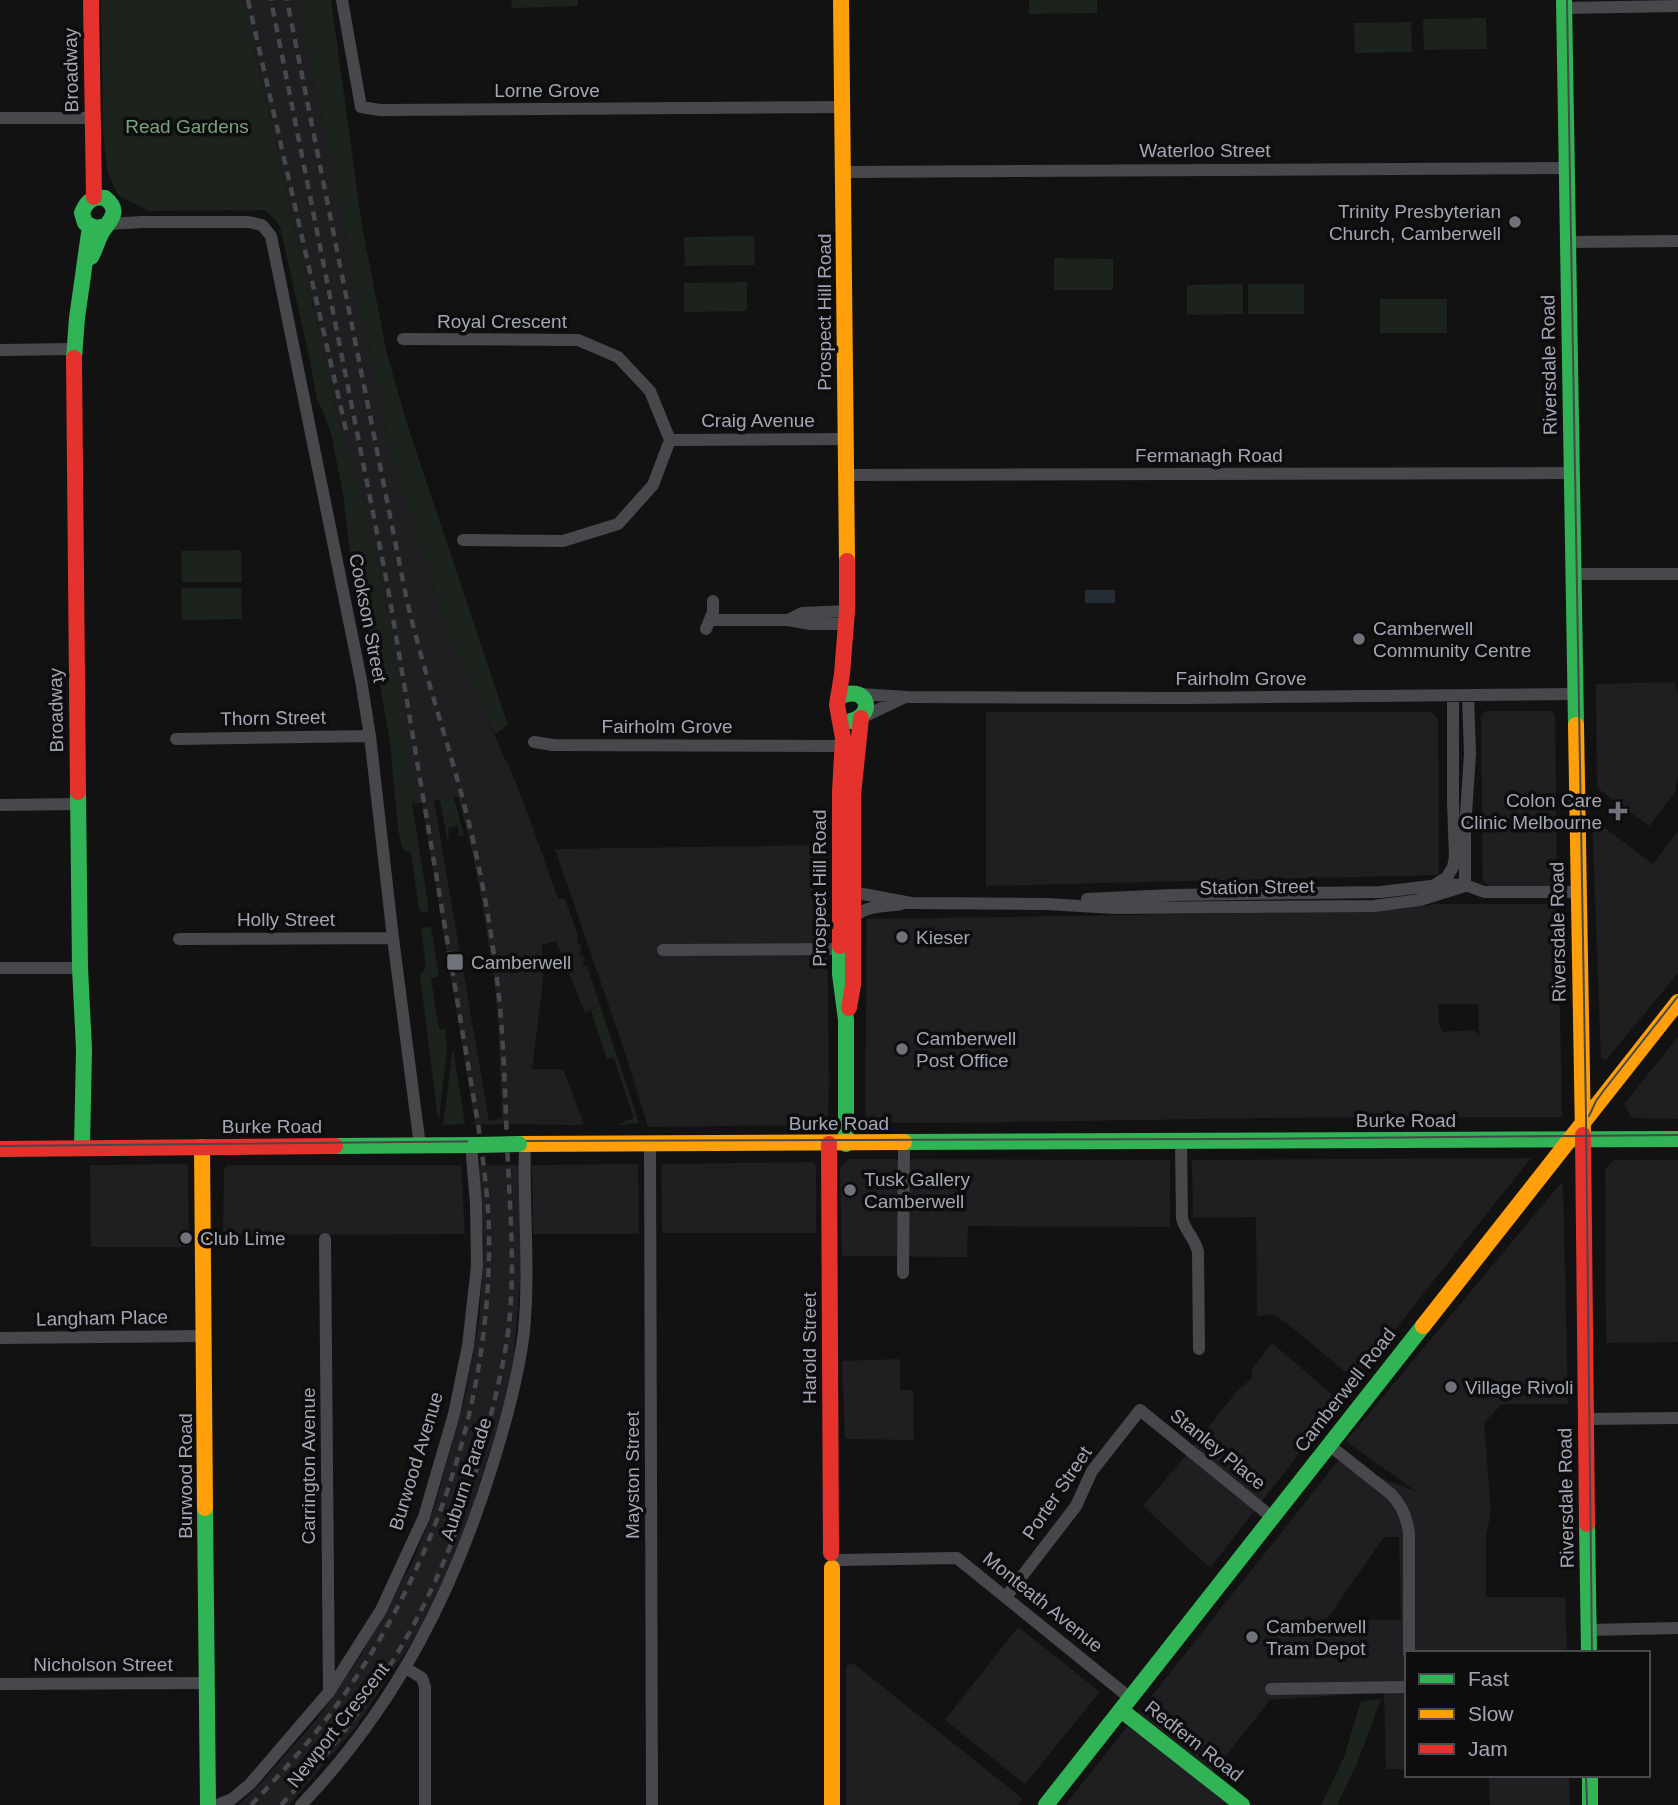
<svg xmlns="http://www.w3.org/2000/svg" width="1678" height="1805" viewBox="0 0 1678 1805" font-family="Arial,sans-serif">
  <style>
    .built { fill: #1f1f21; fill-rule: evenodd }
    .green { fill: #1c231d }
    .water { fill: #262c34 }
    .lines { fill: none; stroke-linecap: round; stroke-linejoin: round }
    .street { stroke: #47484b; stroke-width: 12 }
    .fast { stroke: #30b455; stroke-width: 16 }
    .slow { stroke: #ff9f0a; stroke-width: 16 }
    .jam { stroke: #e5322d; stroke-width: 16 }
    .tram { stroke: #47484b; stroke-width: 2 }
    .rail { stroke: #47484b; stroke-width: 4.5; stroke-dasharray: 9 7; stroke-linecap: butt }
    .fast-bridge { stroke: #30b455; stroke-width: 16 }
    .poi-dot { fill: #70727c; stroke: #0d0d0e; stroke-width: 2.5 }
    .labels { text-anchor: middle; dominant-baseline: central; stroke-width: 7; stroke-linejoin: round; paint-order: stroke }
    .street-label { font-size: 19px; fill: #a3a6b4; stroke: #0d0d0e }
    .park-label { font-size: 19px; fill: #79a07f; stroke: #0d0d0e }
    .poi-label { font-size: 19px; fill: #a3a6b4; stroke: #0d0d0e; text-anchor: start }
  </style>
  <rect width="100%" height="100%" fill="#121213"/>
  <path class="built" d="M243 0H299L314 85 317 93 336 179 359 309 372 358 388 443 448 635 483 704 502 754 511 770 532 825 558 899H565L578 936 577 945 581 944 580 955 584 956 583 966H587L600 1005 585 1013 556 941 542 945 543 981 532 1069H563L584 1124 580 1125 465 1124 475 1123 422 803 414 804 395 670 378 573 364 504 344 444ZM458 797 473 856 482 902 495 985 498 1023 502 1118 489 1121 434 801Z
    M1675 682 1678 695V774L1675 792 1649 826 1597 788 1596 684Z
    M1486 711H1551L1555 715 1557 886H1489L1483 881 1481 716Z
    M986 712H1432L1438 720 1439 875 986 886Z
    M1592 818 1653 864 1678 831V973L1607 1059 1601 1058Z
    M826 845 829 1082 828 1120 824 1124 812 1125 648 1127 626 1056 555 849Z
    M1437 904H1558L1562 1117 1263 1118 947 1123H865L867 919 1259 913 1402 909ZM1438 1004H1478L1479 1035 1473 1030 1443 1032 1439 1024Z
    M1678 1037V1119L1632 1118 1624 1104Z
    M1531 1158 1355 1380 1288 1324 1274 1314 1257 1316 1256 1217 1193 1218 1192 1160Z
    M849 1159 1170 1160V1227L968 1226 967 1257 842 1256 840 1167Z
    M1614 1160H1678V1342L1606 1343 1605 1169Z
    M812 1162 816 1166V1233H662L661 1164Z
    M188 1164 189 1247H91L90 1165Z
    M638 1164 639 1234H533L532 1165Z
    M228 1165H461L465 1234 223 1235 224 1169Z
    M520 1165 521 1268 514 1357 507 1394 494 1438 468 1519 443 1582 417 1634 355 1728 289 1805H238L259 1785 317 1719 360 1657 413 1561 434 1508 464 1401 479 1321 484 1241 478 1166Z
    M1561 1183 1563 1184 1568 1404H1502L1484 1423 1491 1511 1486 1536V1597H1565L1567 1653H1407V1769H1386L1384 1692 1270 1700 1203 1785 1228 1805H1065L1338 1461 1417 1492 1346 1441ZM1384 1537H1399L1401 1620H1326Z
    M1272 1343 1340 1401 1210 1568 1143 1506 1193 1447 1236 1392 1252 1378V1369Z
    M900 1359V1390H913L914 1440 845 1439 842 1361Z
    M1018 1627 1100 1692 1025 1784 945 1720Z
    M853 1663 1023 1799 1018 1805H846V1666Z
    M1489 1775H1569L1570 1805H1490Z"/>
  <path class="green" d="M101 0H243L344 444C351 464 359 485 364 505 389 602 400 703 414 802L412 803 429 911 422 912 419 909 411 854 403 849 401 844 398 829 390 741 375 658 368 628 364 592 350 552 343 494 332 437 323 411 317 400 309 356 280 227 275 219 264 210 148 211 118 195 108 173 103 135Z
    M299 0H331L362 226 387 354 408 427 508 725 495 734 483 704 448 635 388 443 372 358 359 309 336 179 317 93 314 85Z
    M511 0H578V6L512 8Z
    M1029 0H1097V13L1029 14Z
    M1486 18 1487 49 1424 50 1423 19Z
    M1411 22 1412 52 1355 53 1354 23Z
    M754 236 755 265 685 266 684 237Z
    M1054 258 1113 259V290H1054Z
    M747 282V311L684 312V283Z
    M1243 284V314L1187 315V285Z
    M1248 284H1304V314H1248Z
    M1380 299H1447V333H1380Z
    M241 550 242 582H182L181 551Z
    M181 588H241L242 619 182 620Z
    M454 798 464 835 459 836 458 826 448 828 449 838 447 839 440 800Z
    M431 927 439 976 431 978 439 1029H445L447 1050 439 1119H438L420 975 426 967 421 928Z
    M600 1005 639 1123 616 1125 634 1118 614 1058 607 1059 591 1011Z
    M453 1049 465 1124 443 1125 452 1055Z
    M1381 1699 1358 1761 1339 1801 1338 1805H1321L1344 1757 1361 1701Z"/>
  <path class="water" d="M1085 590H1115V603H1085Z"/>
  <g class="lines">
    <path class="street" d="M342 0 361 107 380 110 843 107
      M1564 8 1678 6
      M0 118H92
      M844 172 1567 168
      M108 224 142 222H248L262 225 271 236 361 680 370 736 393 938 420 1146
      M1568 242 1678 241
      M403 339 578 340 618 357 650 391 670 440 653 485 618 524 563 541 463 540
      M0 350 74 349
      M670 440 845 439
      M846 475 1572 473
      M1573 574H1678
      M710 620H788L810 624H847
      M788 620 802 613 847 611
      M706 629 713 612V601
      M860 694 907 697 1183 698 1575 694
      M863 717 903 698
      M176 739 370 736
      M534 742 553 745 842 746
      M0 805 78 804
      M1436 884 1447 877 1453 867 1455 857 1453 804V696
      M1465 886V829L1470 754 1468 696
      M853 895 863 894 911 903 1047 904 1114 908 1374 906 1420 900 1465 886
      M1087 899 1173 895 1381 892 1448 884 1468 886 1484 892H1578
      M853 920C861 905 885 907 901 904
      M179 939 393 938
      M663 950 840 949
      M0 968H80
      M1181 1142 1182 1218C1184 1230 1195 1238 1198 1252L1199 1349
      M650 1144 652 1805
      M325 1239 329 1692
      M903 1273 904 1143
      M0 1338 205 1336
      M1586 1419 1678 1418
      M1329 1445 1391 1494C1402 1505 1407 1518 1409 1533V1653
      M839 1560 957 1558 1130 1698
      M1006 1597 1076 1506 1092 1471 1140 1410 1273 1518
      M1588 1630 1678 1628
      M406 1668 422 1678 425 1687V1805
      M0 1684 207 1683
      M1271 1689 1407 1687
      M217 1805 232 1799 250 1784 329 1692 381 1610 424 1517 454 1414 468 1346 477 1266 476 1204 471 1145
      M301 1805C396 1706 454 1591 494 1460 507 1418 519 1374 524 1331 530 1269 523 1206 525 1144"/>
    <path class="fast" d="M1564 0 1576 725
      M91 257C95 250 97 242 101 234 108 221 123 212 105 198 92 196 86 202 82 213L85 223 95 228 106 226
      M74 358 77 318 90 226
      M838 698C864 682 879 713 851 721
      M78 792 80 968 84 1049 82 1148
      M840 946V974L846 1020V1144
      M904 1142 1678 1139
      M335 1146 475 1145
      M205 1508 208 1805
      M1587 1524 1589 1653
      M1121 1710 1242 1805
      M1590 1775V1805
      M1046 1805 1423 1326"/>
    <path class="slow" d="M841 0 847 561
      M1576 725 1583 1135
      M519 1144 904 1142
      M202 1147 205 1508
      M1423 1326 1678 1002
      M832 1568V1805"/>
    <path class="jam" d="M91 0 94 197
      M74 358 78 792
      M840 946V792L843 738 837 705 842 674 847 611V561
      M849 1008 853 985V795L861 718
      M1583 1135 1587 1524
      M829 1144 831 1553
      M0 1149 335 1146"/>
    <path class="tram" d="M1567 0 1586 1117 1592 1653
      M1589 1116 1596 1101 1604 1090 1678 996
      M0 1146 519 1141 1230 1139 1678 1135
      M1586 1775 1587 1805"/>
    <path class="rail" d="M248 0 346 430
      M251 1805C278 1777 304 1748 328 1717 432 1579 492 1404 489 1230 488 1195 483 1160 478 1124L388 588 271 0
      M281 1805C388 1691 450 1580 488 1427 497 1390 507 1352 510 1314 515 1256 509 1199 507 1141 505 1096 504 1051 500 1007 495 955 487 904 476 854 458 769 427 686 407 601L287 0"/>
    <path class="fast-bridge" d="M475 1145 519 1144"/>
  </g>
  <g class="poi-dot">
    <circle cx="1515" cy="222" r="7"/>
    <circle cx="1359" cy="639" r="7"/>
    <path d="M1614.5 800.5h7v7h7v7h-7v7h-7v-7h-7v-7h7z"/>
    <circle cx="902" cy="937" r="7"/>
    <rect x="446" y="953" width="18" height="18" rx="3.5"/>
    <circle cx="902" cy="1049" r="7"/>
    <circle cx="850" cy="1190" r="7"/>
    <circle cx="186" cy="1238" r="7"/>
    <circle cx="1451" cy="1387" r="7"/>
    <circle cx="1252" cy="1637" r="7"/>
  </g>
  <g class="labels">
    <g class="street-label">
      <text transform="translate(71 70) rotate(-91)">Broadway</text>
      <text x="547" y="90">Lorne Grove</text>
      <text x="1205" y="150">Waterloo Street</text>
      <text transform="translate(824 312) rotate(-90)">Prospect Hill Road</text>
      <text x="502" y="321">Royal Crescent</text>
      <text transform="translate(1549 365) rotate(-91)">Riversdale Road</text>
      <text x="758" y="420">Craig Avenue</text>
      <text x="1209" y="455">Fermanagh Road</text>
      <text transform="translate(368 618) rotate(79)">Cookson Street</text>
      <text x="1241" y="678">Fairholm Grove</text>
      <text transform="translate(56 710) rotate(-91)">Broadway</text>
      <text transform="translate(273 718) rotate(-1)">Thorn Street</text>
      <text x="667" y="726">Fairholm Grove</text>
      <text transform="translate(1257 887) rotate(-1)">Station Street</text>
      <text transform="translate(819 888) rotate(-90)">Prospect Hill Road</text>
      <text x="286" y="919">Holly Street</text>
      <text transform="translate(1558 932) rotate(-91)">Riversdale Road</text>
      <text x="1406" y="1120">Burke Road</text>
      <text x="839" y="1123">Burke Road</text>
      <text x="272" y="1126">Burke Road</text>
      <text transform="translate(102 1318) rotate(-1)">Langham Place</text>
      <text transform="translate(809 1348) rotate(-90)">Harold Street</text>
      <text transform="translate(1345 1390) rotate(-52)">Camberwell Road</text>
      <text transform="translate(1218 1449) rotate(39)">Stanley Place</text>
      <text transform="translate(416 1461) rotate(-73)">Burwood Avenue</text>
      <text transform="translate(308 1466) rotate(-90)">Carrington Avenue</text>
      <text transform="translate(632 1475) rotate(-90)">Mayston Street</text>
      <text transform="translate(185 1476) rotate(-90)">Burwood Road</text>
      <text transform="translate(466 1479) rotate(-72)">Auburn Parade</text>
      <text transform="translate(1057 1493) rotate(-56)">Porter Street</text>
      <text transform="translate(1566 1498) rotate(-91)">Riversdale Road</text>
      <text transform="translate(1043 1602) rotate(39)">Monteath Avenue</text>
      <text x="103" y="1664">Nicholson Street</text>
      <text transform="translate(338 1725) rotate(-52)">Newport Crescent</text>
      <text transform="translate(1194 1741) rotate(38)">Redfern Road</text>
    </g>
    <g class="park-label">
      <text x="187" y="126">Read Gardens</text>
    </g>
    <g class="poi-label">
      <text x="1501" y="211" text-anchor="end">Trinity Presbyterian<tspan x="1501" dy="22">Church, Camberwell</tspan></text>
      <text x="1373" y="628">Camberwell<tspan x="1373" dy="22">Community Centre</tspan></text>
      <text x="1602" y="800" text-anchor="end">Colon Care<tspan x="1602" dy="22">Clinic Melbourne</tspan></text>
      <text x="916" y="937">Kieser</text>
      <text x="471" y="962">Camberwell</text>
      <text x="916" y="1038">Camberwell<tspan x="916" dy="22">Post Office</tspan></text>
      <text x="864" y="1179">Tusk Gallery<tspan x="864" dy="22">Camberwell</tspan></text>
      <text x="200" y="1238">Club Lime</text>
      <text x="1465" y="1387">Village Rivoli</text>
      <text x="1266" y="1626">Camberwell<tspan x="1266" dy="22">Tram Depot</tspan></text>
    </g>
  </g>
  <rect x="1405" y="1651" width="245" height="126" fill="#0d0d0e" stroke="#494a50" stroke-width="2"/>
  <rect x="1419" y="1674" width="35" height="10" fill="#30b455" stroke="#494a50" stroke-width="2"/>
  <text x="1468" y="1686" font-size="21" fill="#a3a6b4">Fast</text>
  <rect x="1419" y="1709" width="35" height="10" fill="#ff9f0a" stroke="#494a50" stroke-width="2"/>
  <text x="1468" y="1721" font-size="21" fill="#a3a6b4">Slow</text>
  <rect x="1419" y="1744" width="35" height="10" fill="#e5322d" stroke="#494a50" stroke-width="2"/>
  <text x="1468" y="1756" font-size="21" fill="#a3a6b4">Jam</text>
</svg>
